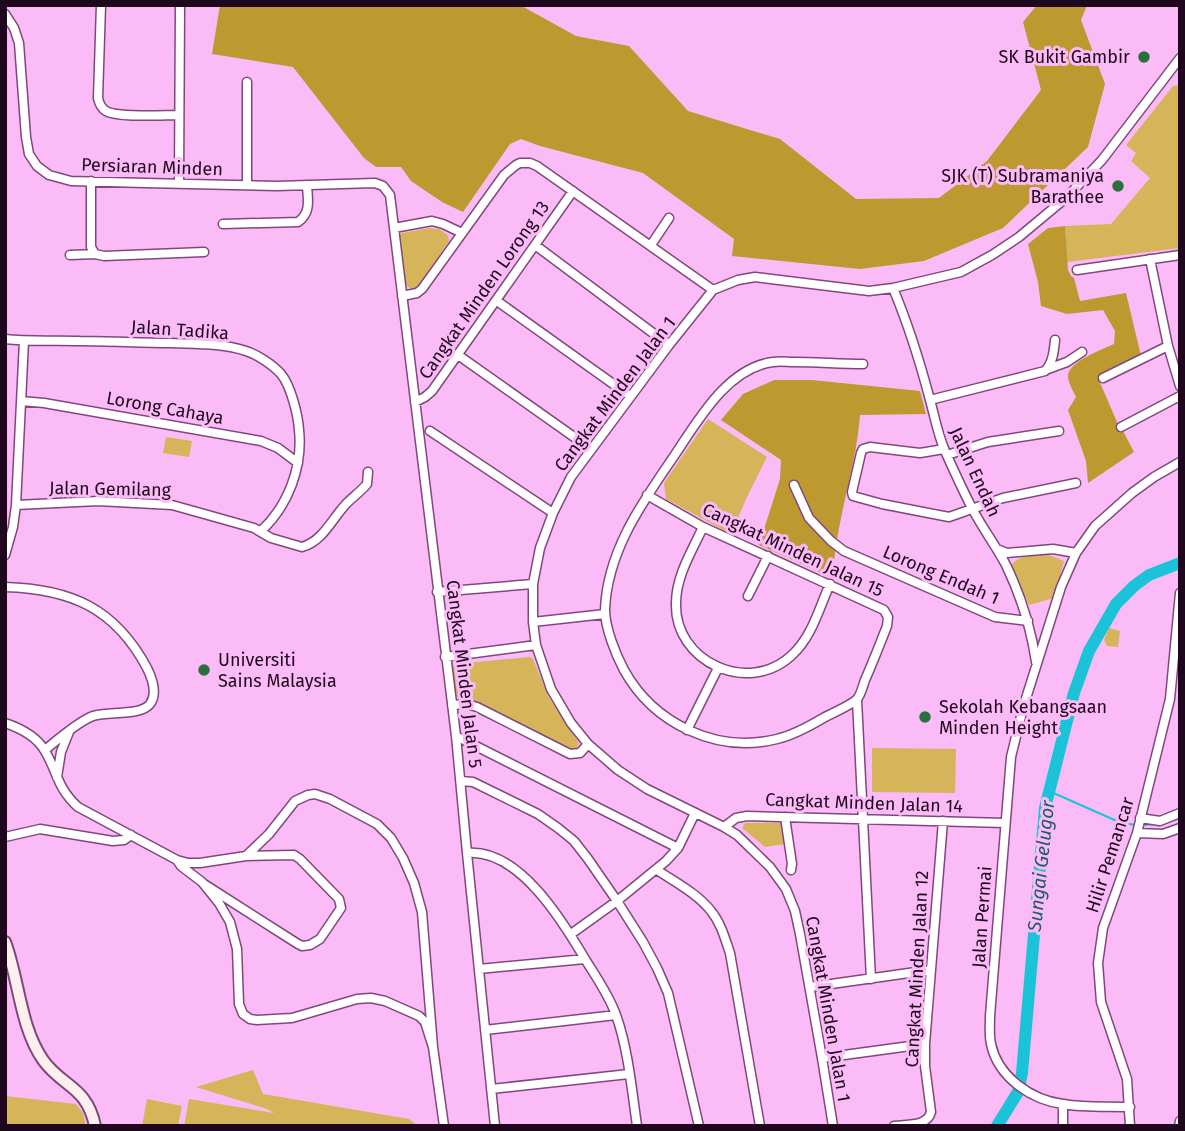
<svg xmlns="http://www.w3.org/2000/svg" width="1185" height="1131" viewBox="0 0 1185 1131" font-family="'Fira Sans',sans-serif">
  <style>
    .green { fill: #d5b45a }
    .forest { fill: #bd9930 }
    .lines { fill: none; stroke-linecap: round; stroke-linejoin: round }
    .stream { stroke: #1bc3d9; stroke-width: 2 }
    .river { stroke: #1bc3d9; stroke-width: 12 }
    .street-casing { stroke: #7f487c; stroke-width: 11 }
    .secondary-casing { stroke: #7f487c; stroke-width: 14 }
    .street { stroke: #fff; stroke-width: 8 }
    .secondary { stroke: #fcefed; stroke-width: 10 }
    .poi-dot { fill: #2a703c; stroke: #fbbbf6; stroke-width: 2.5 }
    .labels { text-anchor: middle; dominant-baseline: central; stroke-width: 6; stroke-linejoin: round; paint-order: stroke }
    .poi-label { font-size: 18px; fill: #1f081e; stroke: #fbbbf6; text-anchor: end }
    .street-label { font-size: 18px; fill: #1f081e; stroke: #fbbbf6 }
    .water-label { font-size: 19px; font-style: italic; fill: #215d66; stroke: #fbbbf6 }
  </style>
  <rect width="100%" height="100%" fill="#fbbbf6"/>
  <path class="green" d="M1180 85V248L1067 262 1065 226 1111 224 1150 178 1131 161 1136 153 1126 145 1173 86Z
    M430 228 439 229 448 235 449 241 420 284 415 289 412 290 404 283 399 236 402 233Z
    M708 419 767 457 747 497 731 534 666 499 664 483Z
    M166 437 192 441 189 457 163 453Z
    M1049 555 1064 561 1054 598 1029 605 1012 569V564C1020 555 1037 555 1049 555Z
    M1109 628 1120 631 1118 647 1107 646 1104 640Z
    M530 657 533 659 548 696 579 743 576 749H571L477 702 461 700 454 694 451 669 455 664Z
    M872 748 956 749 955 793 872 792Z
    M745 823H781L785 844 765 847 742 828Z
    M253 1070 263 1094 409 1119 418 1126H184L189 1099 274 1113 267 1109 196 1087Z
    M5 1096 76 1104 83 1113 86 1126H5Z
    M147 1099 182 1106 178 1126H142Z"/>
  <path class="forest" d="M220 5H520L576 36 629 46 688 111 780 139 856 199 939 198 987 161 1041 90 1023 22 1037 5H1087L1081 20 1105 84 1088 147 1003 228 924 261 860 269 732 256 734 239 643 173 540 146 521 139 510 144 463 212 442 202 411 181 401 167H376L364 158 293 67 212 54Z
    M1065 226 1068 270 1071 276 1074 278 1080 301 1126 293 1141 356 1098 378 1120 429 1123 431 1134 452 1088 483 1086 461 1068 410 1076 397C1073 391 1068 382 1068 376 1068 362 1103 349 1114 344L1115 331 1103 310 1067 314 1041 306 1038 282 1028 244 1048 228Z
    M774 380H812L920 391 926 414 860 415C856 470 835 522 833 578L759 545 780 479 781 460 721 420 743 394Z"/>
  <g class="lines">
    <path class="stream" d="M1049 791 1119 822 1135 825
      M1165 823 1180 818
      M1141 825 1156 824"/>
    <path class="river" d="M997 1126 1018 1092 1022 1073 1045 808 1074 693 1089 651 1116 604 1134 586 1149 575 1180 563"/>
    <g class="street-casing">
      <path id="street" d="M101 5 98 98C99 103 101 108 106 111 118 118 163 115 179 115
        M5 14 14 28 19 43 26 137 29 154 37 166 49 175 71 181 145 183 277 186 375 183 383 186 390 195 456 736 467 853 495 1126
        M247 82V185
        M91 181V247L95 254 104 256 204 252
        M179 183 180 5
        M223 224 298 222C311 213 308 200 307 186
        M394 228 432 221 443 224 462 233
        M535 245 669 345
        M651 245 669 218
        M70 255 95 254
        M1150 259 1168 346 1180 386
        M1077 270 1180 255
        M893 288C908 324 920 362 930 400 935 418 938 435 945 451 954 471 963 491 973 510 983 529 996 546 1006 565 1021 596 1031 628 1036 662
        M402 296 417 293 422 289 504 175 516 165 520 163H530L537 166 713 290
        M497 301 630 396
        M5 339C30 342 55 340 80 341 110 341 141 343 171 343 195 344 223 343 246 351 258 355 273 365 281 374 291 386 298 415 299 430 303 467 288 506 261 531
        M458 355 591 449
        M1048 369 1067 362 1082 352
        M1103 378 1168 346
        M930 400 1045 371C1053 363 1054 350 1055 340
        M21 401 44 403 261 441 278 448 298 463
        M415 402 425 397 432 391 573 191
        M1121 427 1180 396
        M430 431 553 513
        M944 449 920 453 870 447 863 449 861 453 852 492 853 496 882 504 949 517 1003 498 1076 483
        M947 455 988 442 1059 431
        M794 485 809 518 831 541 844 551 995 617 1028 621
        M647 495 703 527 884 610 888 617 887 626C880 644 873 662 865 680 863 685 861 695 857 699 853 704 831 714 825 717 810 726 794 735 777 739 717 754 654 724 624 670 616 655 605 628 605 610 607 554 639 507 670 462 695 426 725 368 773 362 780 361 787 362 794 362 817 362 840 364 863 364
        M16 505 98 501 172 505 254 528 271 538 302 547C323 541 332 519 346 504 353 497 360 492 367 484L368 472
        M703 527C692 551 676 576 676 603 674 662 749 696 792 655 812 637 819 608 830 584
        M997 549 1007 553 1053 549 1076 553
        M5 555 13 527 16 505 24 341
        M5 587C71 589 115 608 147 668 152 678 158 693 150 704 141 716 108 711 93 716 79 721 57 740 45 750
        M437 592 533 584
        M748 596 768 556
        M533 622 605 614
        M445 657 536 645
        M857 700 871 979
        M452 705 467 704 477 707 570 754 580 753 588 744
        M5 723C20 728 37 737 45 751 58 773 57 788 78 807L177 860 188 863H200L246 856 269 834 295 801 308 795 315 794 330 799 377 824 391 838 403 858 414 883 422 912 433 1047
        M687 730 718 668
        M456 736 678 848
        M57 777 61 752 69 732
        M461 781 473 782 538 814 558 828 574 841 588 859 617 901 643 942 657 968 668 993 699 1126
        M785 817 792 864 791 870
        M1140 818 1160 821 1180 813
        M724 827 736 818 747 816 1005 823
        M1137 833 1163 834 1180 828
        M5 837 40 829 113 841 124 840 131 835
        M467 853C518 848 562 920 585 959 596 977 609 995 616 1015 628 1048 632 1091 637 1126
        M177 860 181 866 202 882 219 903 230 922 237 949 239 1004 243 1014 250 1019 257 1020 292 1018 357 999 371 998 385 1001 419 1016 425 1022 433 1047 444 1126
        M657 870C675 882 698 894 711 911 721 923 725 939 730 953L760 1126
        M204 884 298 944 302 946 310 945 320 939 341 908 339 899 300 859 294 855 246 856
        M571 934 617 901 666 861 678 848 695 813
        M479 969 585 959
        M810 987 930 970
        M485 1030 616 1015
        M822 1058 925 1044
        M491 1089 629 1074
        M1063 1104V1126
        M1130 1107C1108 1106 1085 1108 1063 1104 1031 1100 998 1077 991 1044 989 1035 990 1025 990 1016L1011 757 1023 708 1061 587 1076 553 1095 526 1132 493 1154 477 1180 462
        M833 1126 822 1058 800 934 795 911 786 889 770 867 737 835 724 827 647 789 618 770 588 744 571 723 551 689 536 645 533 622V584L540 548 553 513 571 477 669 345 713 290 738 280 755 277 869 291 893 288 961 272 992 255 1019 237 1067 197 1102 160 1180 58
        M894 1126C907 1124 927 1127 931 1112L925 1066V1044L943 821
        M1130 1126 1127 1079 1101 1002 1098 963 1103 928 1137 833 1170 699 1180 593
        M1179 1126 1180 1121"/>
    </g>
    <g class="secondary-casing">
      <path id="secondary" d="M5 942C19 979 20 1027 43 1060 62 1087 87 1086 95 1126"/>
    </g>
    <use href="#street" class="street"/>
    <use href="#secondary" class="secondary"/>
  </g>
  <g class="poi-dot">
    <circle cx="1144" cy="57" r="7"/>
    <circle cx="1118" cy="186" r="7"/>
    <circle cx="204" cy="670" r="7"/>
    <circle cx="925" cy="717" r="7"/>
  </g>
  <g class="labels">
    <g class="poi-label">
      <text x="1130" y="57">SK Bukit Gambir</text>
      <text x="1104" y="176">SJK (T) Subramaniya<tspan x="1104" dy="21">Barathee</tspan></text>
      <text x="218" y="660" text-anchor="start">Universiti<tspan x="218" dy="21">Sains Malaysia</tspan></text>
      <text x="939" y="707" text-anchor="start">Sekolah Kebangsaan<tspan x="939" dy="21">Minden Height</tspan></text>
    </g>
    <g class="street-label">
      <text transform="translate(152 167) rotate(2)">Persiaran Minden</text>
      <text transform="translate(484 290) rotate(-55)">Cangkat Minden Lorong 13</text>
      <text transform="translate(180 330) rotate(4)">Jalan Tadika</text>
      <text transform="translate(615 394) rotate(-53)">Cangkat Minden Jalan 1</text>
      <text transform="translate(165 408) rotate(10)">Lorong Cahaya</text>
      <text transform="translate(975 472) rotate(65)">Jalan Endah</text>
      <text transform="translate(110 489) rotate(1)">Jalan Gemilang</text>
      <text transform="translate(793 550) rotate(25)">Cangkat Minden Jalan 15</text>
      <text transform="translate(941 575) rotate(23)">Lorong Endah 1</text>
      <text transform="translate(464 674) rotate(83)">Cangkat Minden Jalan 5</text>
      <text transform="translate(864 803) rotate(2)">Cangkat Minden Jalan 14</text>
      <text transform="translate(1110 855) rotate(-72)">Hilir Pemancar</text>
      <text transform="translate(982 917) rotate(-86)">Jalan Permai</text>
      <text transform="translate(917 969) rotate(-87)">Cangkat Minden Jalan 12</text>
      <text transform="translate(828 1009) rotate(80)">Cangkat Minden Jalan 1</text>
    </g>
    <g class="water-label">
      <text transform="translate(1041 866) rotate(-84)">Sungai Gelugor</text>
    </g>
  </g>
  <rect width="1185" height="1131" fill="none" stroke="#1f081e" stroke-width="14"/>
</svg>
